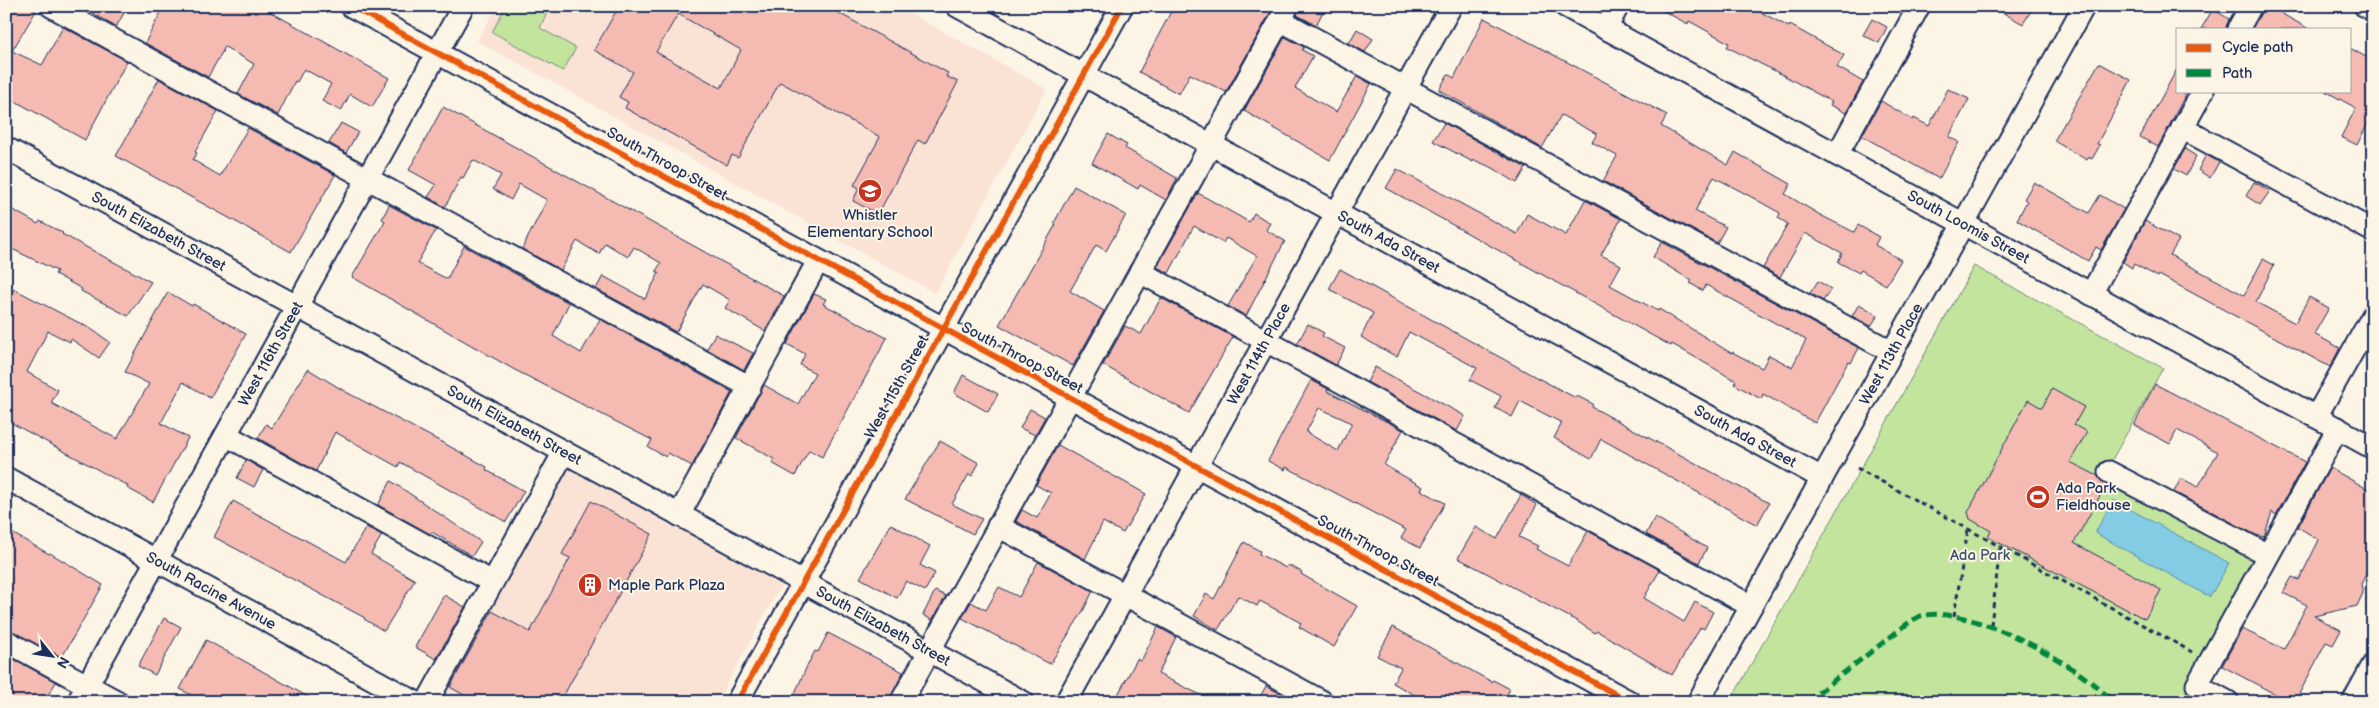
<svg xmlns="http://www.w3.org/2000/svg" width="2379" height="708" viewBox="0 0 2379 708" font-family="'Balsamiq Sans',sans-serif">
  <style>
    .built { fill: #fae3d5 }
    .green { fill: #c3e49d; stroke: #6f8a7e }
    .water { fill: #83cce3; stroke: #598dae }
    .building { fill: #f5bab1; stroke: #1b2f5e; fill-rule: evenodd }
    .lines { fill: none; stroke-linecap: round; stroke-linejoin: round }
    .minor-casing { stroke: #1b2f5e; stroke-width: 25 }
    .path { stroke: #1b2f5e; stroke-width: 3; stroke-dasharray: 5 4; stroke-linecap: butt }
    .minor { stroke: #fcf5e5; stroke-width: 21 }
    .quiet { stroke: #00873e; stroke-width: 5; stroke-dasharray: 10 5; stroke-linecap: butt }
    .cycleway-casing { stroke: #fcf5e5; stroke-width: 9 }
    .cycleway { stroke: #e8590c; stroke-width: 6 }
    .labels { text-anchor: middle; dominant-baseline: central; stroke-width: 4; stroke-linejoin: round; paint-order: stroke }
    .street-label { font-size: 15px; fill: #1b2f5e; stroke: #fcf5e5 }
    .poi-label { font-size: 15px; fill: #1b2f5e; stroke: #fcf5e5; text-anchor: start }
    .park-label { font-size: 15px; fill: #3d536b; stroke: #fcf5e5 }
  </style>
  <rect width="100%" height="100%" fill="#fcf5e5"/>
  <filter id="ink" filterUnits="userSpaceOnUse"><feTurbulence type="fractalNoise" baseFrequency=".02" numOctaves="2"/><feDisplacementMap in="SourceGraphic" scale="10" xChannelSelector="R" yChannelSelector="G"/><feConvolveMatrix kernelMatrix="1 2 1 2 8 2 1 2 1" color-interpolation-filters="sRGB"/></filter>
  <g filter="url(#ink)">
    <path class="built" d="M497 6H897L1047 89 935 293 477 41Z
      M565 459 784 580 717 702H432Z"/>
    <path class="green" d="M506 6H536L547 13 540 28 576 48 563 71 492 32Z
      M1974 266 2163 368 2103 476 2258 559 2185 695 2197 702H1730Z"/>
    <path class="water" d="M2113 500 2229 563 2210 597 2095 533Z"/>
    <path class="building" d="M6 6H27L36 11 12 51 42 65 63 27 127 61 85 140 6 96Z
      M80 6H128L116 27Z
      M164 6H260L389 78 372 107 350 94 341 111 322 101 331 84 304 69 297 82 295 81 278 115 238 94 254 64 225 47 208 77 145 43Z
      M619 6H826L948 73 946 76 958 82 925 144 918 140 878 214 853 201 859 188 854 185 880 137 780 82 738 158 732 155 727 165 625 108 628 102 619 97 633 72 594 50ZM678 14 741 50 721 88 656 52Z
      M1174 6H1274L1226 92 1190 74 1179 94 1139 72Z
      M1300 6H1326L1316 25 1297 15Z
      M1654 6H1749L1789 27 1790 25 1844 55 1837 67 1863 82 1846 113 1830 105 1832 102 1783 75 1727 47 1729 43 1689 21 1688 24Z
      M1991 6H2034L2023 24Z
      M2263 6H2268L2309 29H2252Z
      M2213 9 2229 19 2226 29H2201Z
      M1484 18 1667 115 1661 126 1728 165 1735 152 1791 184 1785 194 1822 216 1854 232 1858 225 1879 237 1875 245 1901 260 1886 285 1861 270 1859 273 1838 262 1842 253 1805 233 1780 277 1763 268 1788 224 1778 218 1780 213 1746 194 1714 177 1695 211 1726 227 1717 243 1603 181 1617 156 1592 142 1597 134 1561 115 1542 148 1439 90 1448 74 1454 78Z
      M1872 19 1887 27 1879 43 1863 35Z
      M1357 29 1373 39 1365 52 1349 43Z
      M1285 37 1304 47 1302 50 1313 56 1295 88 1336 112 1357 76 1371 84 1330 160 1244 111Z
      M2350 48 2373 61V113L2357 145 2341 137 2356 108 2325 91H2350Z
      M2099 63 2131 80 2097 144 2100 145 2092 159 2088 157 2087 160 2054 141Z
      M2178 67V91L2186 94 2158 147 2140 137Z
      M159 79 218 111 195 152 197 153 193 160 220 176 248 128 335 175 291 252 116 156Z
      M1948 89 1969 99 1949 137 1959 142 1939 179 1862 136 1881 101 1913 120 1914 118 1929 126Z
      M443 107 784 296 765 331 725 308 730 300 703 284 676 332 596 289 603 276 645 299 659 273 656 271 661 263 634 247 628 257 605 243 599 254 577 241 561 270 522 249 547 200 519 184 511 200 493 189 501 175 473 160 463 178 461 177 445 207 428 197 436 185 409 170Z
      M341 123 358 132 346 153 329 143Z
      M1444 123 1526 168 1517 183 1493 168 1474 160 1473 162 1433 141Z
      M1108 134 1127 145 1125 148 1177 178 1166 200 1140 185 1138 189 1092 163Z
      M2185 149 2196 156 2186 176 2174 169Z
      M2206 155 2219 162 2210 178 2198 170Z
      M1397 169 1517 234 1527 214 1566 235 1585 200 1621 219 1601 255 1621 265 1610 285 1658 311 1659 309 1731 353 1732 352 1762 368 1769 355 1792 367 1806 340 1706 285 1703 291 1690 283 1692 281 1653 257 1662 242 1859 348 1851 363 1848 362 1815 423 1763 394 1761 399 1734 384 1736 381 1672 344 1671 346 1386 188Z
      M2034 182 2089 213 2100 195 2124 209 2101 250 2096 247 2088 261 2017 220 2027 201 2024 199Z
      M2254 182 2270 191 2260 205 2246 196Z
      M1074 186 1126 215 1106 251 1096 245 1070 291 1104 311 1073 366 999 325 1056 224 1054 223Z
      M1198 193 1249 222 1254 213 1270 223 1266 230 1285 241 1246 316 1228 306 1257 256 1226 238 1223 243 1194 226 1169 273 1157 267Z
      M389 205 436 230 417 263 447 279 464 246 569 303 553 336 581 353 600 319 732 392 692 466 668 453 666 457 648 447 652 440 513 369 352 277 385 221 382 219Z
      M6 206 38 224 40 221 63 233 62 234 151 282 128 316 81 291 82 289 55 274 57 271 6 246Z
      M2145 221 2179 240 2170 255 2244 295 2263 259 2274 265 2256 302 2295 323 2309 297 2329 308 2314 334 2340 348 2330 367 2159 275 2158 277 2134 264 2132 268 2123 262Z
      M1340 269 1534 376 1576 398 1577 396 1593 404 1592 407 1769 503 1757 525 1601 439 1591 459 1554 438 1562 423 1520 401 1512 417 1495 408 1501 396 1470 380 1477 368 1409 332 1397 357 1361 337 1373 313 1329 289Z
      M1818 281 1831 289 1823 301 1810 293Z
      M14 289 91 329 110 342 99 358 71 339 70 342 48 331 27 372 58 390 51 403 117 439 149 384 125 372 168 292 192 306 193 304 246 334 210 398 183 382 161 423 188 438 153 502 127 488 128 486 6 420V305Z
      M814 294 826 299 823 304 887 338 822 457 809 450 795 476 772 463 774 459 736 438 764 385 798 404 815 373 800 365 805 354 787 344Z
      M1161 298 1233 337 1189 413 1103 365 1125 326 1141 334Z
      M1859 304 1878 315 1871 326 1852 316Z
      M1308 324 1324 333 1322 336 1345 348 1336 365 1297 344Z
      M715 334 753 353 744 370 707 349Z
      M1375 367 1465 416 1457 431 1367 382Z
      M308 369 346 392 449 446 487 467 486 470 524 491 506 522 400 462 398 467 335 432 316 471 258 438 266 424 272 428Z
      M963 375 998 394 988 412 954 393Z
      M1311 380 1328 389 1327 391 1403 430 1384 465 1423 487 1421 490 1445 503 1420 548 1401 538 1406 530 1286 467 1285 470 1268 461ZM1319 408 1352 423 1338 451 1306 432Z
      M2155 384 2305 462 2276 515 2272 512 2264 537 2256 535 2174 492 2181 478 2198 487 2218 452 2177 430 2170 444 2134 425Z
      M2052 389 2084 407 2074 425 2087 432 2070 462 2098 476 2106 485 2074 543 2161 590 2145 619 1988 537 1991 531 1970 519 1968 512 2028 400 2042 408Z
      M1030 409 1045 417 1035 435 1020 428Z
      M940 441 979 463 972 476 969 474 952 504 982 519 973 534 905 499Z
      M1058 445 1146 494 1123 533 1103 522 1085 559 1016 521 1022 510 1037 518 1051 493 1036 485Z
      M246 460 263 470 254 487 237 478Z
      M2330 468 2373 492V561L2361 584 2363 593 2357 606 2314 616 2341 630 2333 645 2326 642 2295 702H2290L2222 666 2242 629 2284 649 2307 605 2283 593 2292 577 2299 580 2319 540 2298 527Z
      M391 481 481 542 472 556 432 532 430 534 378 505Z
      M1521 495 1537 505 1519 537 1538 546 1536 549 1568 566 1588 531 1660 570 1644 598 1684 622 1695 602 1713 612 1704 629 1701 627 1672 675 1597 631 1595 633 1575 620 1458 558 1476 527 1497 539Z
      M233 501 346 562 366 527 382 535 371 554 415 580 384 631 364 619 365 618 214 537Z
      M591 501 652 534 560 702H476L450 687 492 611 530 632 570 558 562 554Z
      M1655 517 1707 548 1699 563 1646 534Z
      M891 524 930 546 920 565 935 573 925 591 906 581 897 598 860 578Z
      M12 533 49 554 50 553 103 585 62 657 6 629V543Z
      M1244 542 1260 551 1259 554 1286 568 1288 565 1302 572 1301 574 1357 606 1334 647 1299 627 1301 623 1260 601 1257 606 1238 596 1218 630 1194 616 1206 594 1214 599Z
      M1038 562 1093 591 1083 611 1050 664 962 618 971 602 986 610 999 587 1019 597Z
      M935 591 946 596 932 620 923 615Z
      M444 595 465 607 436 659 415 647Z
      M164 618 181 627 155 675 138 666Z
      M1158 627 1176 637 1158 674 1215 702H1114L1137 659 1141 661Z
      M1393 627 1492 682 1493 680 1510 689 1503 702H1427L1393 683 1401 668 1377 656Z
      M828 633 903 672 889 702H791L807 666 815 651 818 652Z
      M206 640 255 667 317 702H204L180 689Z
      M6 655 56 682 44 702H6Z
      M1266 686 1296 702H1257Z"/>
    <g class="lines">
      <g class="minor-casing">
        <g id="minor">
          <path d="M51 6 750 387"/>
          <path d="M351 6 1630 702"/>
          <path id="s1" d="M957 6 1822 478"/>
          <path id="s2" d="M1565 6 2373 448"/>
          <path d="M2365 6 2373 10"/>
          <path d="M1280 20 1892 352"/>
          <path d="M1606 29 1618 6"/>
          <path d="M2238 29 2251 6"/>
          <path d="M2182 128 2373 231"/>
          <path id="s3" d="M6 148 1023 702"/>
          <path d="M1837 155 1919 6"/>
          <path d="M1140 272 1751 606"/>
          <path d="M2091 294 2203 91"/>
          <path d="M2316 417 2373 315"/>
          <path d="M226 435 492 582"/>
          <path d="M2109 472 2268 555"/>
          <path id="s4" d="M6 478 415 702"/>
          <path d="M679 515 818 261"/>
          <path d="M998 526 1323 702"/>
          <path d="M6 641 118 702"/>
          <path id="s5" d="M78 702 463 6"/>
          <path d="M427 702 564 452"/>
          <path d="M737 702 1122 6"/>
          <path d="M901 702 1288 6"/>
          <path id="s6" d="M1066 702 1451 6"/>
          <path id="s7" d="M1698 702 2084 6"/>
          <path d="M2228 702 2197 685 2338 428"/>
          <path d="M2353 702 2373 665"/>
        </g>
      </g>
      <path class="path" d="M1857 468 2192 652
        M1954 616 1968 529
        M1991 625 2000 547
        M711 702 714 696
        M2168 702H2175"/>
      <use href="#minor" class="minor"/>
      <path class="quiet" d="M1806 702 1911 621C1915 619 1920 615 1925 615 1976 607 2079 665 2113 702"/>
      <g class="cycleway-casing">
        <path id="cycleway" d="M351 6 1630 702
          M737 702 1122 6"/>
      </g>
      <use href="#cycleway" class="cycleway"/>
    </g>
  </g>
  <defs>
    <g id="school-disc" transform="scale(1.25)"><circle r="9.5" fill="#c8321e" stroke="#fcf5e5"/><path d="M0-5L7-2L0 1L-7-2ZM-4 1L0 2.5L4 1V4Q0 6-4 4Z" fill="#fff"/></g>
    <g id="stadium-disc" transform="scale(1.25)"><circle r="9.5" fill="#c8321e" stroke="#fcf5e5"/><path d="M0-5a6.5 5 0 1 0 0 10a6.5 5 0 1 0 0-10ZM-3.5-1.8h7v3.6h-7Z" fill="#fff"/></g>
    <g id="building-disc" transform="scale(1.25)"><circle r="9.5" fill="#c8321e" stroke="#fcf5e5"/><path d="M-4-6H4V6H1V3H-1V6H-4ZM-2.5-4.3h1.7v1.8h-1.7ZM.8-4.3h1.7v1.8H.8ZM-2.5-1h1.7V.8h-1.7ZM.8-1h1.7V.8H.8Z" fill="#fff"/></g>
  </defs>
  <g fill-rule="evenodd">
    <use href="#school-disc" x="870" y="191"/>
    <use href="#stadium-disc" x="2038" y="497"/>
    <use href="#building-disc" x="590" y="585"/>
  </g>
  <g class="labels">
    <g class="street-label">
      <text transform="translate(667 164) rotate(29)">South Throop Street</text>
      <text stroke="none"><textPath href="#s2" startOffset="460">South Loomis Street</textPath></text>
      <text stroke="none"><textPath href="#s3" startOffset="174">South Elizabeth Street</textPath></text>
      <text stroke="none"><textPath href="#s1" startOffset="492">South Ada Street</textPath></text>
      <text stroke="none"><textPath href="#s5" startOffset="398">West 116th Street</textPath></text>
      <text stroke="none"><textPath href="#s6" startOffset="398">West 114th Place</textPath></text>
      <text stroke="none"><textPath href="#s7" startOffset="398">West 113th Place</textPath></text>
      <text transform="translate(1022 358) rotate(28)">South Throop Street</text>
      <text transform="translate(897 387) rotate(-61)">West 115th Street</text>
      <text stroke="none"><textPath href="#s3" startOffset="579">South Elizabeth Street</textPath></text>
      <text stroke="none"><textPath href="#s1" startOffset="898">South Ada Street</textPath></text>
      <text transform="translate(1378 551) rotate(28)">South Throop Street</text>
      <text stroke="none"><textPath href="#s4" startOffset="234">South Racine Avenue</textPath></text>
      <text stroke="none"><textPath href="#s3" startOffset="999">South Elizabeth Street</textPath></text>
    </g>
    <g class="poi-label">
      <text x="870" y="215" text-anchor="middle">Whistler<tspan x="870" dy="17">Elementary School</tspan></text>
      <text x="2056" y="488">Ada Park<tspan x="2056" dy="17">Fieldhouse</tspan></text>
      <text x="608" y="585">Maple Park Plaza</text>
    </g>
    <g class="park-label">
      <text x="1980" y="555">Ada Park</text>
    </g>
  </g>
  <rect width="2379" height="708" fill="none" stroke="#fcf5e5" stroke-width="25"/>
  <rect x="12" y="12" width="2354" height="683" fill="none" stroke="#1b2f5e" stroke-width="2" filter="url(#ink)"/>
  <rect x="2176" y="28" width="175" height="65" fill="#fcf5e5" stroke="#a2a6af"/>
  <rect x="2186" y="44" width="25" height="8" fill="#e8590c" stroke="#a2a6af"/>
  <text x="2222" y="52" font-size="15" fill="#1b2f5e">Cycle path</text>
  <rect x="2186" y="69" width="25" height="8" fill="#00873e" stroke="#a2a6af"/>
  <text x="2222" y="78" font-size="15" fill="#1b2f5e">Path</text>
  <g transform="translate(52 656) rotate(120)" stroke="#fcf5e5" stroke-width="4" paint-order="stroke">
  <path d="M0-4L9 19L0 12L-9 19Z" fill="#1b2f5e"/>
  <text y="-8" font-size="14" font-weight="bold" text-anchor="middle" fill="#1b2f5e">N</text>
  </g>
</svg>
